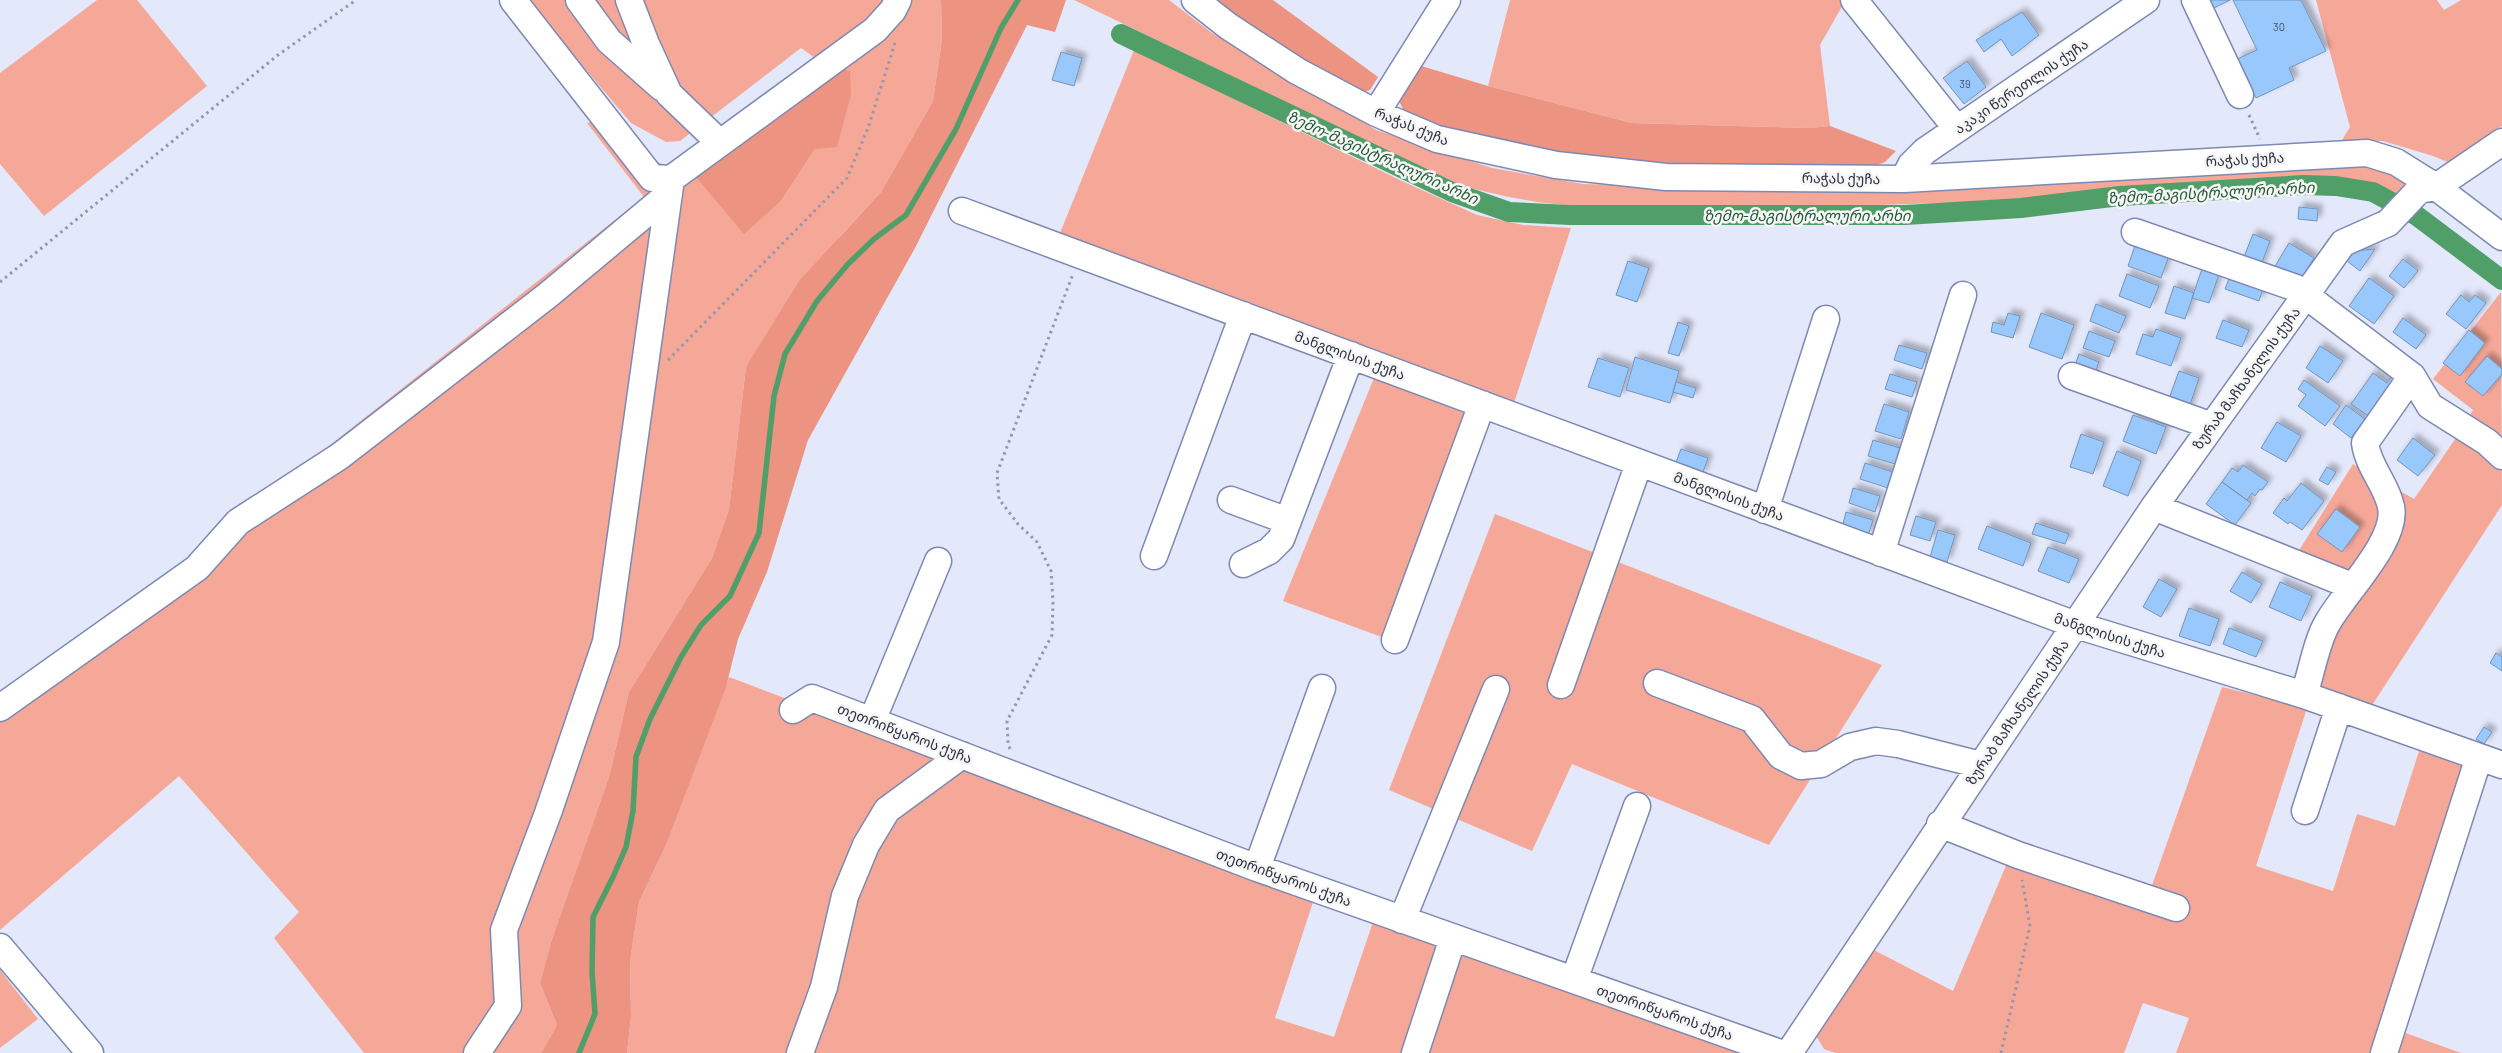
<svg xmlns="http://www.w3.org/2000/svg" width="2502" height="1053" viewBox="0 0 2502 1053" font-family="Barlow,'Noto Sans Georgian',sans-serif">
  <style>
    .green { fill: #f6a898 }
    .forest { fill: #ed9381 }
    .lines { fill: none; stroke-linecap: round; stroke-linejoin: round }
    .stream { stroke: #509e68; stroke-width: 5.5 }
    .canal { stroke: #509e68; stroke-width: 20 }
    .building { fill: #99c8fd; stroke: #7594b8; filter: url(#shadow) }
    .minor-casing { stroke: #7d89b2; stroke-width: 29 }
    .path { stroke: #9398aa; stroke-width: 3; stroke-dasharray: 2.5 4; stroke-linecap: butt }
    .minor { stroke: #fff; stroke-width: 26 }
    .labels { text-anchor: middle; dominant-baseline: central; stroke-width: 5; stroke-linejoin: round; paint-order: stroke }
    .number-label { font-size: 11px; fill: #465670 }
    .street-label { font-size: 14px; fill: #2b3041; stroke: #f6f6f6 }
    .water-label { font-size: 15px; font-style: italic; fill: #225a34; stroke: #f6f6f6 }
  </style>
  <defs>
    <filter id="shadow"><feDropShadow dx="4.5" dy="-4.5" stdDeviation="2.5" flood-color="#0004"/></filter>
  </defs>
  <rect width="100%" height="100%" fill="#e3e8fb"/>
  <path class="green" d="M97 0H137L207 86 44 216 0 164V73Z
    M527 0H941L942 39 933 101 881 192 841 235 746 367 729 509 712 558 629 692 609 777 552 939 540 983 557 1025 541 1053H364L274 938 299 912 179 776 0 930V706L644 197 587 123 600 120 639 156 693 174 744 233 781 201 815 149 825 65 801 48 680 141 666 142 631 123Z
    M1074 0H1169L1212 33 1376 130 1492 168 1583 184 1764 188 2375 166 2411 185 2400 195 2365 183 2290 179 2013 201 1876 205 1580 206C1536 204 1495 195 1452 183Z
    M1510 0H1841L1844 3 1820 45 1830 126 1808 128 1632 123 1488 86Z
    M2316 0H2437L2444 10 2461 0H2502V126L2450 163 2433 156 2383 141 2342 140 2350 127Z
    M1134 50 1404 182 1477 215 1523 225 1571 228 1512 409 1058 238Z
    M2501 292 2502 505 2369 710 2295 682 2353 573 2298 552 2353 464 2414 499 2462 429 2473 410 2433 379Z
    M1374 378 1479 419 1390 640 1283 601Z
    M1495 514 1882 665 1769 845 1572 764 1532 851 1389 790Z
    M729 677 1314 899 1275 1018 1334 1037 1374 919 1744 1053H627L631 1016 630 961 639 902 667 843Z
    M2222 687 2307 708 2256 866 2333 891 2357 814 2395 826 2421 745 2485 769 2400 1031 2461 1053H2176L2189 1018 2143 1003 2124 1053H1836L1824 1049 1815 1034 1868 947 1953 991 2013 849 2150 891Z
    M0 970 38 1019 0 1048Z"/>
  <path class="forest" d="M941 0H1066L1055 32 1027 25 915 248 808 440 767 572 738 639 726 687 667 843 639 902 630 961 631 1016 627 1053H541L557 1025 540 983 552 939 609 777 629 692 712 558 729 509 746 367 799 281 881 192 933 101 942 39Z
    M1214 0H1273L1378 77 1370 90 1360 93 1267 41Z
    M825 65 850 71 851 95 837 147 815 149 781 201 744 234 693 174Z
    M1418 65 1488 86 1632 123 1808 128 1830 126 1896 151 1885 162 1870 168 1674 170 1547 156 1434 126 1405 113 1399 101Z"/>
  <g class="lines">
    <path class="stream" d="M579 1053 595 1014 592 972 593 917 613 877 626 847 633 811 636 757 650 719 681 657 701 625 730 596 759 533 774 396 785 354 817 301 848 264 874 239 906 215 956 129 1001 28 1018 0"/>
    <path class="canal" d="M1121 34 1452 192 1509 212 1570 215H1905L2021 208 2120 196 2304 185 2336 186 2373 192 2417 216 2502 280"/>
  </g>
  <path class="building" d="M2208 0H2230L2212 9Z
    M2233 0H2301L2326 51 2289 68 2294 80 2256 98 2237 59 2257 50Z
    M2022 12 2039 35 2012 56 2001 39 1984 52 1976 40Z
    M1061 52 1082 58 1074 86 1052 80Z
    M1967 61 1986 87 1964 104 1943 78Z
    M2299 207 2318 209 2317 221 2298 219Z
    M2253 234 2270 241 2260 268 2242 262Z
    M2137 240 2170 253 2161 278 2128 266Z
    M2289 243 2314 258 2299 283 2274 268Z
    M2375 249 2360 271 2347 261 2354 251Z
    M2403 259 2418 271 2404 288 2389 276Z
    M1628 261 1649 268 1637 302 1616 295Z
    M2204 263 2221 269 2209 303 2192 298Z
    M2232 271 2265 282 2259 301 2225 289Z
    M2127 274 2159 286 2150 308 2119 296Z
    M2369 278 2394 296 2374 324 2349 306Z
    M2174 286 2194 293 2185 319 2165 313Z
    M2461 295 2469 302 2475 295 2486 303 2466 329 2446 314Z
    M2096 304 2126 316 2119 333 2090 321Z
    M2008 313 2020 316 2013 338 1991 332 1993 322 2004 325Z
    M2041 313 2074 325 2062 359 2029 347Z
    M2403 318 2426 335 2416 349 2393 332Z
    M2223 320 2249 330 2242 347 2216 338Z
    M1678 322 1689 326 1679 356 1668 353Z
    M2156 329 2181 338 2171 366 2136 354 2143 334 2153 337Z
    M2469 330 2485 343 2460 376 2443 363Z
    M2089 331 2115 341 2109 357 2083 348Z
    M1899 345 1927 353 1922 369 1894 360Z
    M2320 346 2343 361 2328 383 2306 368Z
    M2079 354 2099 362 2093 378 2073 371Z
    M2487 356 2502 369V374L2483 396 2465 382Z
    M1635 357 1679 371 1670 403 1626 390Z
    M1598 358 1629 368 1620 397 1588 387Z
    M2398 368 2406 374 2374 420 2351 404 2373 373 2387 383Z
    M2179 371 2199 378 2188 411 2167 404Z
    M1890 374 1917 382 1912 397 1885 389Z
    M2304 380 2340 406 2325 426 2298 406 2306 395 2298 389Z
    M1676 382 1696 388 1693 398 1673 392Z
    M1884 404 1909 412 1901 439 1875 431Z
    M2346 405 2365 419 2351 438 2333 424Z
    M2133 415 2166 427 2156 454 2123 441Z
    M2277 422 2301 436 2286 462 2261 448Z
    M2081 434 2104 442 2093 474 2070 467Z
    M2413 438 2435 455 2418 476 2397 460Z
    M1873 440 1900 448 1895 464 1868 456Z
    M1681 449 1708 458 1702 475 1675 465Z
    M2117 451 2141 461 2128 496 2103 486Z
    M1865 463 1893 472 1888 488 1860 479Z
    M2243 465 2268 482 2262 490 2260 489 2255 496 2252 493 2247 500 2222 482 2232 468 2238 472Z
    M2327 467 2336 472 2328 485 2319 480Z
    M2222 482 2251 503 2235 525 2206 504Z
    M2301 483 2324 501 2302 530 2290 522 2288 524 2273 513 2284 498 2287 501Z
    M1853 488 1880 496 1875 512 1849 503Z
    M2336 509 2360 527 2342 552 2317 534Z
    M1846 512 1873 520 1868 536 1842 528Z
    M1916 516 1936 522 1930 541 1910 535Z
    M2036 523 2069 534 2065 544 2032 534Z
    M1987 526 2031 543 2023 566 1978 549Z
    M1938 530 1955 535 1947 562 1930 557Z
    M2048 547 2079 559 2069 583 2038 571Z
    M2242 572 2262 584 2251 603 2230 591Z
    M2159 579 2177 589 2161 617 2143 607Z
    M2280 582 2312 596 2301 621 2269 607Z
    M2189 608 2219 619 2210 646 2179 636Z
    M2229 628 2263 641 2256 657 2223 644Z
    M2496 653 2502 657V671L2490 663Z
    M2484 727 2492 732 2484 744 2476 739Z"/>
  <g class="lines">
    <g class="minor-casing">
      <path id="minor" d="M513 0 652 178 671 179 875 30 893 10 898 0
        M579 0 609 41 661 87
        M629 0 646 44 669 94 720 143
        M1195 0 1228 26 1297 71 1376 113 1437 139 1556 165 1666 177 1904 179 2367 153 2396 162 2436 187 2502 237
        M1854 0 1957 129
        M2195 0 2240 95
        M1376 113 1447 0
        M1904 179 1911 165 1925 151 2146 0
        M962 211 2076 625 2304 695 2502 765
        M2135 232 2296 288 2412 376 2430 406 2487 442 2502 456
        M2072 376 2212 426
        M1231 500 1288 521
        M2154 507 2352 586
        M1765 510 1826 319
        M1881 553 1963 295
        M1154 556 1243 315
        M1243 564 1269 551 1281 539 1351 355
        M1395 640 1482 404
        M1657 683 1752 719 1781 756 1801 766 1821 764 1850 747 1876 741 1898 744 1981 765
        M1561 685 1639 463
        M2304 695C2311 674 2317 639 2328 622 2345 592 2398 540 2391 507 2387 485 2368 467 2365 443L2412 376
        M0 708 197 568 238 522 340 456 548 295 669 194
        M793 710 812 698 1257 868 1780 1053
        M872 721 938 561
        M2305 811 2339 707
        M1940 824 2018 855 2176 908
        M1257 868 1322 688
        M1402 920 1496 689
        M0 947 90 1053
        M1574 980 1637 806
        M477 1053 508 1006 504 930 548 813 606 642 671 179
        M800 1053 824 987 845 896 866 845 887 810 962 755
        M1415 1053 1453 938
        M1789 1053 2154 507 2343 243 2388 223 2419 190 2436 187 2502 142
        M2384 1053 2479 757"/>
    </g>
    <path class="path" d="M2249 115 2260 139
      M0 282 278 55 356 0
      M668 360 847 178 868 128 895 43
      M1010 749 1008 743 1007 721 1052 635 1053 602 1051 571 1037 542 1018 524 999 499 997 473 1073 274
      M2001 1053 2030 926 2022 880"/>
    <use href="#minor" class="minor"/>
  </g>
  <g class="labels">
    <g class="number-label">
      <text x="2279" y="26">30</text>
      <text x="1965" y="83">39</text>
    </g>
    <g class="street-label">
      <text transform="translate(2021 86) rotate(-34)">აკაკი წერეთლის ქუჩა</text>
      <text transform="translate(1412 126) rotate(22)">რაჭას ქუჩა</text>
      <text transform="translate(2245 159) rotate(-3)">რაჭას ქუჩა</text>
      <text transform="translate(1841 178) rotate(1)">რაჭას ქუჩა</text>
      <text transform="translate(1350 355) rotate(20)">მანგლისის ქუჩა</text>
      <text transform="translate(2246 378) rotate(-54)">ზურაბ მაჩხანელის ქუჩა</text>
      <text transform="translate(1729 496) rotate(20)">მანგლისის ქუჩა</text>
      <text transform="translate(2110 635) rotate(18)">მანგლისის ქუჩა</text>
      <text transform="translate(2017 712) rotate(-56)">ზურაბ მაჩხანელის ქუჩა</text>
      <text transform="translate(905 733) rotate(21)">თეთრიწყაროს ქუჩა</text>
      <text transform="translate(1284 877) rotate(20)">თეთრიწყაროს ქუჩა</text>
      <text transform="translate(1665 1012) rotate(19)">თეთრიწყაროს ქუჩა</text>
    </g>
    <g class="water-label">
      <text transform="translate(1383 157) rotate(24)">ზემო-მაგისტრალური არხი</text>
      <text transform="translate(2211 192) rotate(-3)">ზემო-მაგისტრალური არხი</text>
      <text x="1807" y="215">ზემო-მაგისტრალური არხი</text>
    </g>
  </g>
</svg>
